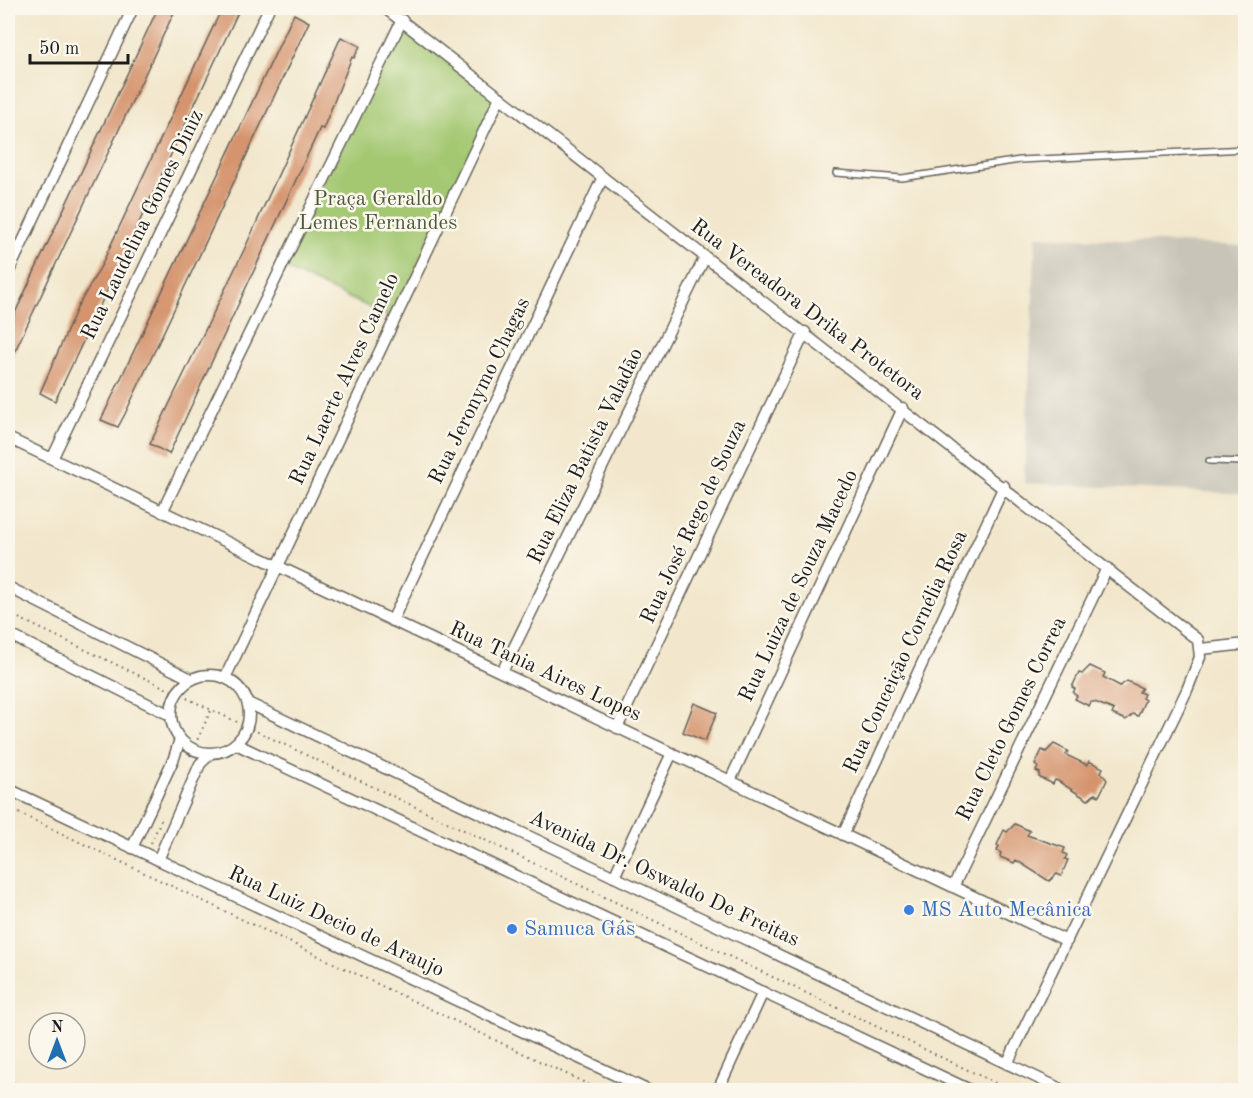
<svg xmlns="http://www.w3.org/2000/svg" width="1253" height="1098" viewBox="0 0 1253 1098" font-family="'Old Standard TT',serif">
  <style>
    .industrial { fill: #c8c4b8 }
    .green { fill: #a3c871; stroke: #607246; stroke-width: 1.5 }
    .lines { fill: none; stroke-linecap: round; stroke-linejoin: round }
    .stream { stroke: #63b6df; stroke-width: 4 }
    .building { fill: #d5946e }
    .service-casing { stroke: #67635a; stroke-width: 8 }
    .minor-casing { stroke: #67635a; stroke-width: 13 }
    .path { stroke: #67635a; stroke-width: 2; stroke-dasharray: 1.5 4.5; stroke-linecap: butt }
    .service { stroke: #fff; stroke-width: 5 }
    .minor { stroke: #fff; stroke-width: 10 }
    .shop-dot { fill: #3f7fe0; stroke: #fbf7ec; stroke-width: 2 }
    .labels { text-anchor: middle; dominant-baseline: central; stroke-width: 5; stroke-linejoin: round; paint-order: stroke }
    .park-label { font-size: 21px; fill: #4b583a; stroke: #fbf7ec }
    .street-label { font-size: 21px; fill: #1c1c1c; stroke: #fbf7ec }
    .shop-label { font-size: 21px; fill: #366cbe; stroke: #fbf7ec; text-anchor: start }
  </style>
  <rect width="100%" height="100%" fill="#fbf7ec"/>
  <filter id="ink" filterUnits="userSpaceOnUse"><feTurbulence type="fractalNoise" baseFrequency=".0167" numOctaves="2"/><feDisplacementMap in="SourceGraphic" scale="12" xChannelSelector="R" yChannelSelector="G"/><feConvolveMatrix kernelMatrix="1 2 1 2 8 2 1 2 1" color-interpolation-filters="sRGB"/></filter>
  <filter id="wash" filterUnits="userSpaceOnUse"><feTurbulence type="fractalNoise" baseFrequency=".008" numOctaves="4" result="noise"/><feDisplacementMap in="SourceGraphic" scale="24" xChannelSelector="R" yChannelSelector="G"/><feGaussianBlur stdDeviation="1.35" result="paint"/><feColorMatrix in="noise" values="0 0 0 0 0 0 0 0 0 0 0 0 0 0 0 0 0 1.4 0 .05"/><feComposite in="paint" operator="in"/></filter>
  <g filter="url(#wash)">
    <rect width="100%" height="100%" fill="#f2e7cc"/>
    <path class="industrial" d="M1036 236 1245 246V494L1024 483Z"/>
    <path class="green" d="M402 20 500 97 395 319 281 267Z"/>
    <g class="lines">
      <path class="stream" d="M8 1078 23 1090"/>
    </g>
    <g id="blocks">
      <path class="building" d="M158 8H176L8 366V328Z
        M222 8H240L55 401 40 393 78 306 101 266Z
        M294 14 309 22 125 414 118 427 101 420Z
        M341 37 360 46 354 58 352 57 323 129 320 128 169 454 150 444 244 250Z
        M1090 666 1105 673 1103 677 1120 686 1127 681 1142 688 1139 692 1144 694 1142 698 1145 700 1138 716 1133 714 1126 720 1112 714 1114 710 1095 702H1091L1089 706 1075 699 1077 696 1073 693 1075 689 1072 687 1079 673 1082 674Z
        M694 703 717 713 705 741 683 732Z
        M1054 744 1068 751 1066 755 1087 765 1089 761 1103 768 1101 772 1107 780 1099 796 1095 794 1088 800 1058 781 1055 780 1053 784 1039 777 1040 773 1036 771 1038 767 1035 765 1042 750 1046 752Z
        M1015 824 1030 831 1027 835 1065 848 1063 853 1067 855 1065 859 1068 860 1061 876 1057 874 1049 881 1016 860 1014 863 1000 857 1001 853 997 851 999 846 997 845 1004 830 1007 832Z"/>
    </g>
  </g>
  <g filter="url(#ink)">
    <use href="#blocks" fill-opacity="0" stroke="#67635a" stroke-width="1.5"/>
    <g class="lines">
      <g class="service-casing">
        <path id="service" d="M836 173 902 178 1020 160 1246 149
          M1209 461 1246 462"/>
      </g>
      <g class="minor-casing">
        <path id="minor" d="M385 8C656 218 928 427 1198 640L1200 657 1187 690 1007 1064
          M8 273 133 8
          M8 438 1067 941
          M52 459 269 8
          M162 512 402 20
          M8 587 191 679
          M392 621 603 177
          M8 634 170 715
          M1201 649 1246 644
          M502 672 705 257
          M171 714a39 39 0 1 1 78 0a39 39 0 1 1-78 0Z
          M225 678 500 97
          M248 703 1063 1090
          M617 728 805 332
          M236 744 970 1090
          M730 781 903 408
          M8 789 647 1090
          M843 835 1004 486
          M132 848 174 758 180 739
          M158 860 200 764 211 753
          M614 877 672 753
          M953 887 1107 568
          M718 1090 763 992"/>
      </g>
      <path class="path" d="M8 613 1010 1090
        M190 756 211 710
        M8 808 600 1090
        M151 843 162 818"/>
      <use href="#service" class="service"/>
      <use href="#minor" class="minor"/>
    </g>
  </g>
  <g class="shop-dot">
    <circle cx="909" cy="910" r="6"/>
    <circle cx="512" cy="929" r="6"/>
  </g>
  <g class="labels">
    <g class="park-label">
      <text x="378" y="199">Praça Geraldo<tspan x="378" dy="24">Lemes Fernandes</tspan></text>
    </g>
    <g class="street-label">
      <text transform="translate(143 225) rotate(-64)">Rua Laudelina Gomes Diniz</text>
      <text transform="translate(807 310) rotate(37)">Rua Vereadora Drika Protetora</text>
      <text transform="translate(345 379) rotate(-65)">Rua Laerte Alves Camelo</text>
      <text transform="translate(480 391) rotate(-64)">Rua Jeronymo Chagas</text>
      <text transform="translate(586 456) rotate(-64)">Rua Eliza Batista Valadão</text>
      <text transform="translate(694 522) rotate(-65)">Rua José Rego de Souza</text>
      <text transform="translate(799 586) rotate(-65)">Rua Luiza de Souza Macedo</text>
      <text transform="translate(906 652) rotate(-65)">Rua Conceição Cornélia Rosa</text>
      <text transform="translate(545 672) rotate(25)">Rua Tania Aires Lopes</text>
      <text transform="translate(1012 719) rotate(-64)">Rua Cleto Gomes Correa</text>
      <text transform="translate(664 879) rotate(25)">Avenida Dr. Oswaldo De Freitas</text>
      <text transform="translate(336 922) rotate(25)">Rua Luiz Decio de Araujo</text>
    </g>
    <g class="shop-label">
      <text x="921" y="910">MS Auto Mecânica</text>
      <text x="524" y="929">Samuca Gás</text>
    </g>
  </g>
  <rect width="1253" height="1098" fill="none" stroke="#fbf7ec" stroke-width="30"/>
  <g transform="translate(57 1041)"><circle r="28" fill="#fbf7ec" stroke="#a29f99" stroke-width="1.5"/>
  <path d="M0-4.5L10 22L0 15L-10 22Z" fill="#1f6fb2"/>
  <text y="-9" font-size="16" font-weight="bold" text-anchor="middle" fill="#1c1c1c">N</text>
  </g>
  <path d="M30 54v9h98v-9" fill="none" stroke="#1c1c1c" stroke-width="3"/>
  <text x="39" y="54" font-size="18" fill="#1c1c1c" stroke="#fbf7ec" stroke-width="4.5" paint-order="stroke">50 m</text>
</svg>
